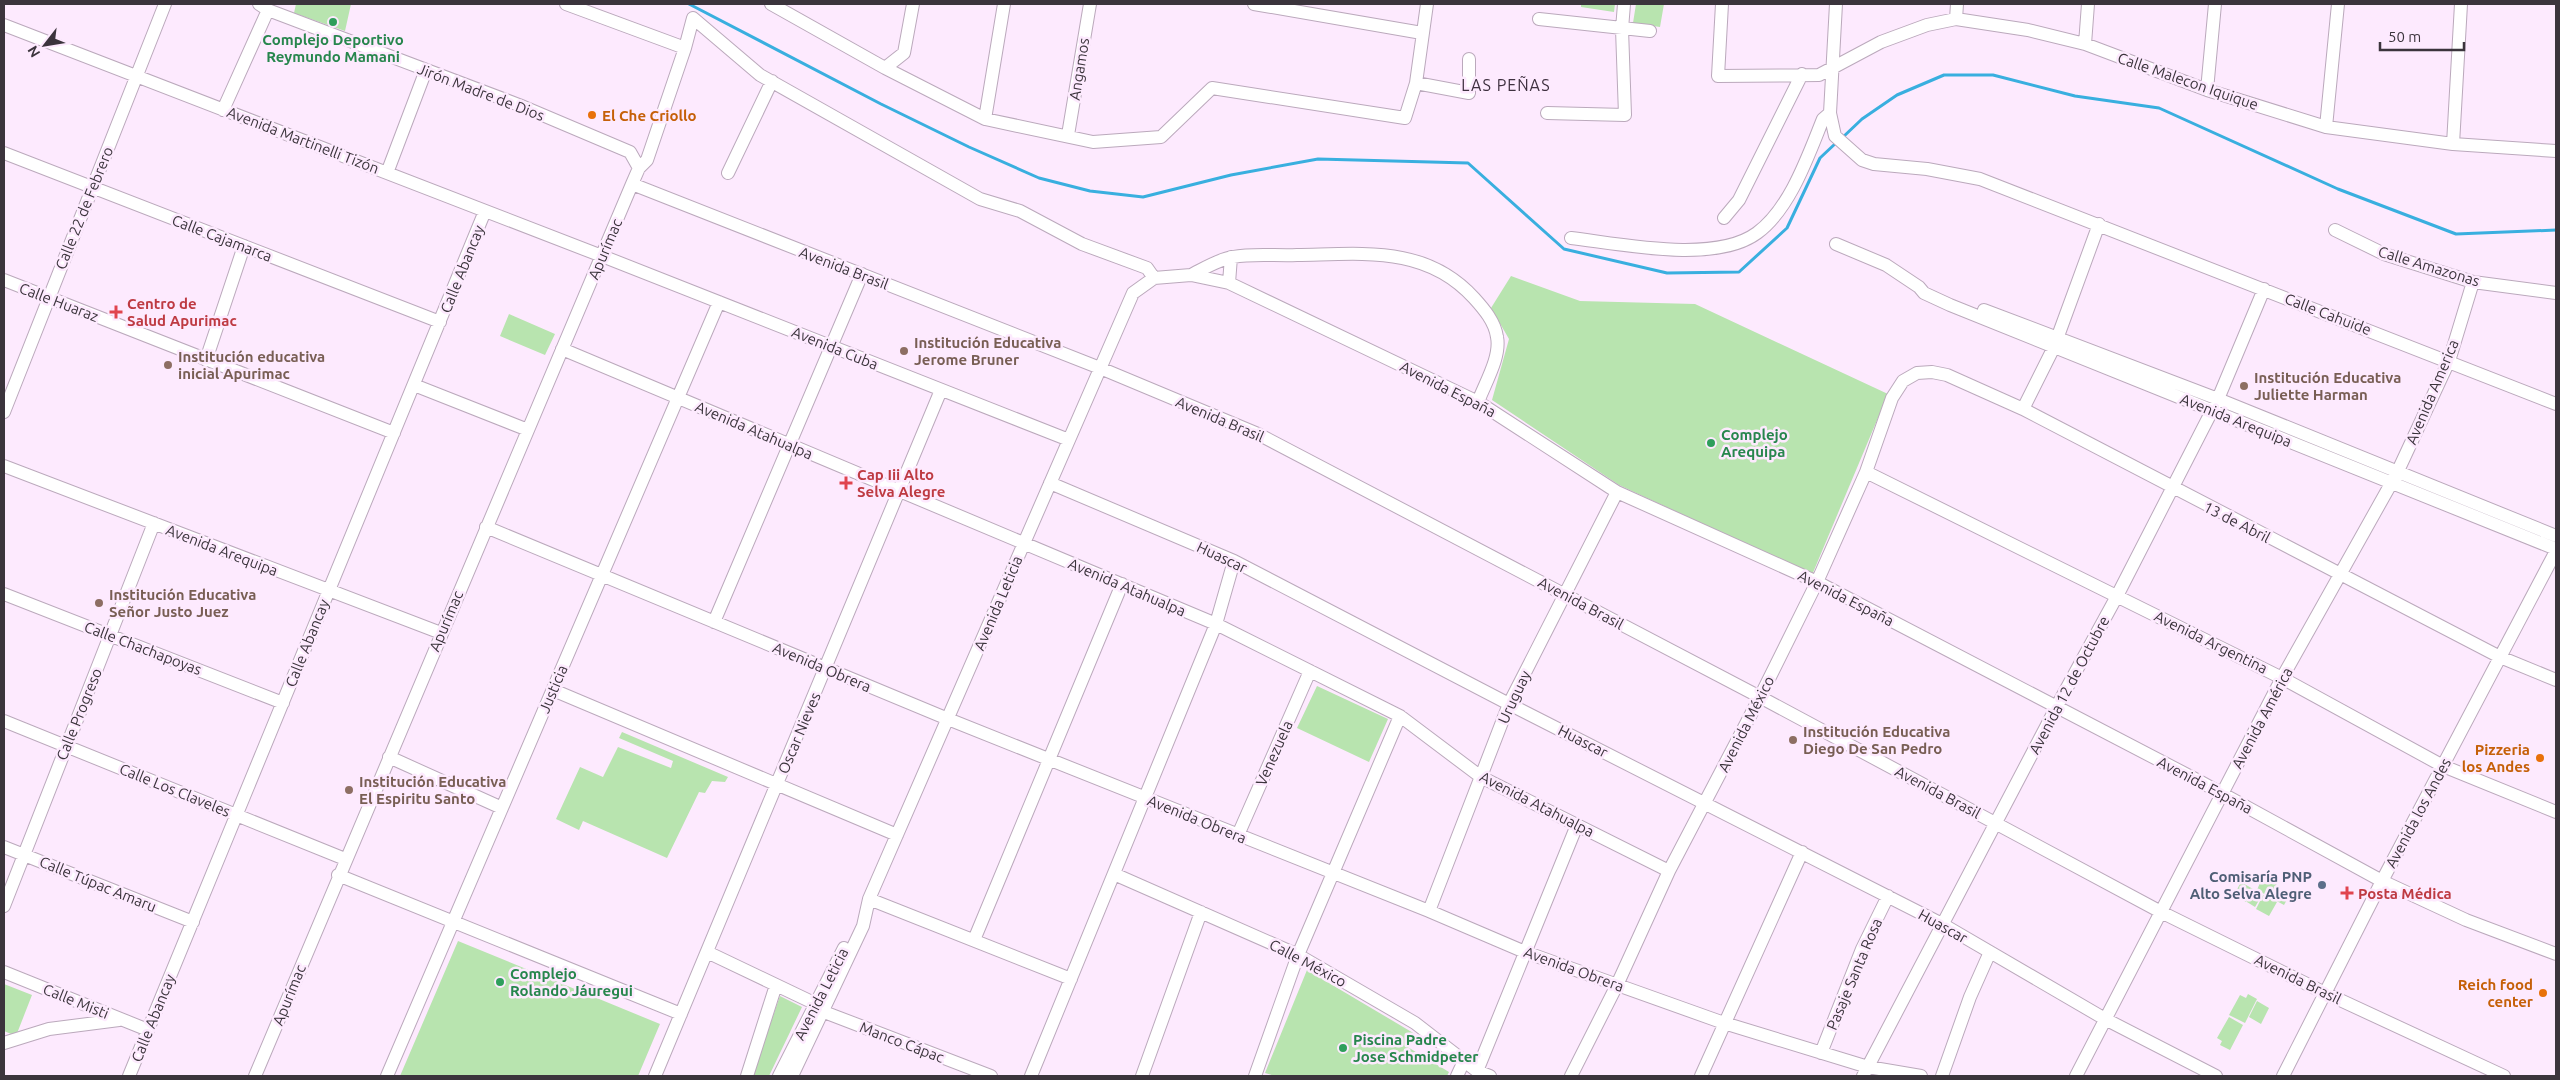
<svg xmlns="http://www.w3.org/2000/svg" width="2560" height="1080" viewBox="0 0 2560 1080" font-family="Ubuntu,sans-serif">
  <style>
    .green { fill: #b8e4af }
    .lines { fill: none; stroke-linecap: round; stroke-linejoin: round }
    .stream { stroke: #39afdf; stroke-width: 3 }
    .minor-casing { stroke: #bba9bc; stroke-width: 14 }
    .minor { stroke: #fff; stroke-width: 12 }
    .leisure-dot { fill: #2e9e5b; stroke: #fdeafe; stroke-width: 2 }
    .food-dot { fill: #e8710a; stroke: #fdeafe; stroke-width: 2 }
    .health-dot { fill: #e0444e; stroke: #fdeafe; stroke-width: 2 }
    .education-dot { fill: #8d6e63; stroke: #fdeafe; stroke-width: 2 }
    .service-dot { fill: #5c6f8a; stroke: #fdeafe; stroke-width: 2 }
    .labels { text-anchor: middle; dominant-baseline: central; stroke-width: 5; stroke-linejoin: round; paint-order: stroke }
    .leisure-label { font-size: 15px; font-weight: bold; fill: #27864d; stroke: #fdeafe; text-anchor: start }
    .street-label { font-size: 15px; fill: #3b343c; stroke: #fdeafe }
    .food-label { font-size: 15px; font-weight: bold; fill: #c56008; stroke: #fdeafe; text-anchor: end }
    .health-label { font-size: 15px; font-weight: bold; fill: #be3a42; stroke: #fdeafe; text-anchor: start }
    .education-label { font-size: 15px; font-weight: bold; fill: #785e54; stroke: #fdeafe; text-anchor: start }
    .service-label { font-size: 15px; font-weight: bold; fill: #4e5e75; stroke: #fdeafe; text-anchor: end }
    .neighbourhood-label { font-size: 16px; letter-spacing: 1px; fill: #3f3140; stroke: #fdeafe }
  </style>
  <rect width="100%" height="100%" fill="#fdeafe"/>
  <path class="green" d="M296 4H351L345 31 294 13Z
    M1581 4H1615L1614 12 1581 7Z
    M1636 4H1664L1660 27 1633 23Z
    M1511 276 1580 301 1695 304 1888 394 1812 575 1619 485 1492 400 1509 339 1491 308Z
    M509 314 555 334 545 355 500 336Z
    M1317 686 1388 719 1369 762 1297 728Z
    M622 732 728 777 725 782 712 781 705 793 699 792 667 858 583 821 579 830 556 819 580 767 603 777 618 747 671 768 673 761 619 738Z
    M2262 878 2270 883 2273 878 2278 881 2270 897 2257 890Z
    M2241 882 2253 889 2246 902 2234 895Z
    M2276 889 2289 896 2284 905 2271 898Z
    M2253 890 2262 895 2255 907 2247 902Z
    M2263 895 2277 902 2269 916 2256 909Z
    M458 941 660 1024 638 1076H400Z
    M1307 970 1415 1034 1406 1046 1449 1072 1447 1076H1275L1265 1073Z
    M4 984 32 995 16 1036 4 1031Z
    M2248 994 2257 999 2245 1023 2229 1015 2240 995 2246 998Z
    M780 996 802 1007 769 1076H752Z
    M2257 1001 2269 1008 2261 1024 2249 1017Z
    M2229 1017 2243 1025 2230 1050 2220 1045 2222 1041 2217 1038Z"/>
  <g class="lines">
    <path class="stream" d="M689 4 881 104 969 147 1039 178 1090 191 1143 197 1231 175 1318 159 1468 163 1564 249 1667 273 1739 272 1787 228 1820 158 1837 142
      M1842 138 1862 119 1897 95 1944 75H1993L2075 96 2159 108 2338 189 2456 234 2556 230"/>
    <g class="minor-casing">
      <path id="minor" d="M259 4 268 10 519 105 630 152 639 168
        M566 4 685 48
        M771 4 885 68 985 119 1093 142 1161 137 1212 88 1405 118 1416 83 1427 4
        M1254 4 1422 33
        M1722 4 1718 76 1819 75 1881 42 1927 25 1956 19 2028 30 2085 44 2207 90 2326 127 2453 144 2556 151
        M1836 4 1830 113 1835 136 1862 160 1874 164 1927 169 1980 179 2556 404
        M1539 19 1650 31
        M1956 19 1957 4
        M4 25 602 256 1069 440
        M2085 44 2088 4
        M885 68 904 53 913 4
        M1416 83 1469 93V59
        M2207 90 2215 4
        M223 110 268 10
        M1547 113 1625 115 1622 29 1624 4
        M985 119 1004 4
        M2326 127 2338 4
        M1068 135 1090 4
        M2453 144 2461 4
        M4 153 440 322
        M387 173 426 70
        M728 173 772 81
        M632 184 1100 368 1258 434 1760 697 2161 912 2325 993 2504 1076
        M1724 218 1739 200 1802 74
        M2335 230 2384 254 2473 282 2556 293
        M1571 238C1621 244 1715 264 1757 233 1790 209 1808 156 1823 119L1830 113
        M1836 244 1886 265 1919 287 1924 293 1950 305 2556 549
        M1191 275C1203 269 1219 259 1233 257 1253 253 1276 256 1297 255 1363 254 1426 245 1474 298 1484 309 1495 322 1497 337 1501 357 1485 383 1478 402
        M4 280 394 433
        M1229 283 1231 257
        M1984 310 2218 399 2556 536
        M562 349 1216 624 1400 716 1481 777 1669 871
        M206 360 244 246
        M414 385 528 430
        M2023 409 2054 347 2099 224
        M4 412 165 4
        M4 466 441 633
        M1866 472 2282 678 2443 766 2556 812
        M1050 483 1234 561 1509 704 1942 924 2105 1019 2216 1076
        M486 527 948 719 1429 911 1525 952 1724 1023 1868 1067 1921 1076
        M4 594 283 703
        M714 622 862 274
        M553 690 897 835
        M4 721 345 859
        M389 757 502 808
        M1238 835 1310 671
        M4 847 193 922
        M1114 874 1298 955 1415 1023 1477 1071 1490 1076
        M338 875 681 1014
        M869 899 1071 979
        M4 906 154 523
        M1429 911 1509 704 1617 492
        M974 940 1122 584
        M707 952 816 1004 824 1012 991 1076
        M4 972 148 1030
        M4 1043 49 1029 119 1020
        M1821 1053 1862 949 1888 896
        M1477 1071 1577 825
        M129 1076 485 211
        M255 1076 632 184 639 168 647 160 685 48 693 18 760 75 980 199 1020 211 1082 244 1147 268 1154 278
        M387 1076 719 302
        M655 1076 941 390
        M747 1076 776 985
        M779 1076 844 948
        M792 1076 863 926 869 899 1133 293 1154 278 1191 275 1229 283 1478 402 1617 492 1817 582 2199 781 2382 881 2466 920 2556 954
        M1031 1076 1216 624 1234 561
        M1142 1076 1201 912
        M1255 1076 1298 955 1400 716
        M1457 1076 1464 1061
        M1571 1076 1617 985 1669 871 1760 697 1817 582 1866 472 1892 398 1903 381 1917 373 1932 372 1947 375 2023 409 2500 657 2556 680
        M1701 1076 1802 852
        M1863 1076 2057 706 2117 596 2218 399 2264 289
        M1942 1076 1970 997 1990 952
        M2076 1076 2282 678 2397 473 2449 361 2473 282
        M2283 1076 2382 881 2556 551"/>
    </g>
    <use href="#minor" class="minor"/>
  </g>
  <g class="leisure-dot">
    <circle cx="333" cy="22" r="5"/>
    <circle cx="1711" cy="443" r="5"/>
    <circle cx="500" cy="982" r="5"/>
    <circle cx="1343" cy="1048" r="5"/>
  </g>
  <g class="food-dot">
    <circle cx="592" cy="115" r="5"/>
    <circle cx="2540" cy="758" r="5"/>
    <circle cx="2543" cy="993" r="5"/>
  </g>
  <g class="health-dot">
    <path d="M113.5 304.5h5v5h5v5h-5v5h-5v-5h-5v-5h5z"/>
    <path d="M843.5 475.5h5v5h5v5h-5v5h-5v-5h-5v-5h5z"/>
    <path d="M2344.5 885.5h5v5h5v5h-5v5h-5v-5h-5v-5h5z"/>
  </g>
  <g class="education-dot">
    <circle cx="904" cy="351" r="5"/>
    <circle cx="168" cy="365" r="5"/>
    <circle cx="2244" cy="386" r="5"/>
    <circle cx="99" cy="603" r="5"/>
    <circle cx="1793" cy="740" r="5"/>
    <circle cx="349" cy="790" r="5"/>
  </g>
  <circle class="service-dot" cx="2322" cy="885" r="5"/>
  <g class="labels">
    <g class="leisure-label">
      <text x="333" y="39" text-anchor="middle">Complejo Deportivo<tspan x="333" dy="17">Reymundo Mamani</tspan></text>
      <text x="1721" y="434">Complejo<tspan x="1721" dy="17">Arequipa</tspan></text>
      <text x="510" y="973">Complejo<tspan x="510" dy="17">Rolando Jáuregui</tspan></text>
      <text x="1353" y="1039">Piscina Padre<tspan x="1353" dy="17">Jose Schmidpeter</tspan></text>
    </g>
    <g class="street-label">
      <text transform="translate(1079 69) rotate(-81)">Angamos</text>
      <text transform="translate(2188 81) rotate(19)">Calle Malecon Iquique</text>
      <text transform="translate(481 92) rotate(21)">Jirón Madre de Dios</text>
      <text transform="translate(303 140) rotate(21)">Avenida Martinelli Tizón</text>
      <text transform="translate(84 208) rotate(-68)">Calle 22 de Febrero</text>
      <text transform="translate(222 238) rotate(21)">Calle Cajamarca</text>
      <text transform="translate(605 249) rotate(-67)">Apurímac</text>
      <text transform="translate(2429 266) rotate(17)">Calle Amazonas</text>
      <text transform="translate(844 268) rotate(21)">Avenida Brasil</text>
      <text transform="translate(462 269) rotate(-68)">Calle Abancay</text>
      <text transform="translate(59 302) rotate(21)">Calle Huaraz</text>
      <text transform="translate(2328 314) rotate(21)">Calle Cahuide</text>
      <text transform="translate(835 348) rotate(22)">Avenida Cuba</text>
      <text transform="translate(1448 389) rotate(27)">Avenida España</text>
      <text transform="translate(2432 392) rotate(-67)">Avenida America</text>
      <text transform="translate(1220 419) rotate(23)">Avenida Brasil</text>
      <text transform="translate(2236 420) rotate(22)">Avenida Arequipa</text>
      <text transform="translate(754 430) rotate(23)">Avenida Atahualpa</text>
      <text transform="translate(2237 522) rotate(27)">13 de Abril</text>
      <text transform="translate(222 550) rotate(21)">Avenida Arequipa</text>
      <text transform="translate(1222 557) rotate(25)">Huascar</text>
      <text transform="translate(1127 587) rotate(23)">Avenida Atahualpa</text>
      <text transform="translate(1846 598) rotate(27)">Avenida España</text>
      <text transform="translate(998 603) rotate(-67)">Avenida Leticia</text>
      <text transform="translate(1581 603) rotate(28)">Avenida Brasil</text>
      <text transform="translate(446 621) rotate(-67)">Apurímac</text>
      <text transform="translate(2211 642) rotate(26)">Avenida Argentina</text>
      <text transform="translate(307 643) rotate(-68)">Calle Abancay</text>
      <text transform="translate(143 648) rotate(21)">Calle Chachapoyas</text>
      <text transform="translate(822 667) rotate(23)">Avenida Obrera</text>
      <text transform="translate(2069 685) rotate(-62)">Avenida 12 de Octubre</text>
      <text transform="translate(553 689) rotate(-67)">Justicia</text>
      <text transform="translate(1514 697) rotate(-65)">Uruguay</text>
      <text transform="translate(79 714) rotate(-68)">Calle Progreso</text>
      <text transform="translate(2262 718) rotate(-62)">Avenida América</text>
      <text transform="translate(1746 724) rotate(-63)">Avenida México</text>
      <text transform="translate(799 733) rotate(-67)">Oscar Nieves</text>
      <text transform="translate(1583 741) rotate(27)">Huascar</text>
      <text transform="translate(1274 753) rotate(-66)">Venezuela</text>
      <text transform="translate(2205 785) rotate(28)">Avenida España</text>
      <text transform="translate(175 790) rotate(22)">Calle Los Claveles</text>
      <text transform="translate(1938 792) rotate(28)">Avenida Brasil</text>
      <text transform="translate(1537 804) rotate(27)">Avenida Atahualpa</text>
      <text transform="translate(2418 813) rotate(-62)">Avenida los Andes</text>
      <text transform="translate(1197 819) rotate(22)">Avenida Obrera</text>
      <text transform="translate(98 884) rotate(22)">Calle Túpac Amaru</text>
      <text transform="translate(1943 926) rotate(29)">Huascar</text>
      <text transform="translate(1308 963) rotate(28)">Calle México</text>
      <text transform="translate(1574 969) rotate(20)">Avenida Obrera</text>
      <text transform="translate(1854 974) rotate(-67)">Pasaje Santa Rosa</text>
      <text transform="translate(2298 979) rotate(26)">Avenida Brasil</text>
      <text transform="translate(821 994) rotate(-63)">Avenida Leticia</text>
      <text transform="translate(289 995) rotate(-68)">Apurímac</text>
      <text transform="translate(76 1001) rotate(22)">Calle Misti</text>
      <text transform="translate(153 1018) rotate(-68)">Calle Abancay</text>
      <text transform="translate(902 1042) rotate(21)">Manco Cápac</text>
    </g>
    <g class="food-label">
      <text x="602" y="115" text-anchor="start">El Che Criollo</text>
      <text x="2530" y="749">Pizzeria<tspan x="2530" dy="17">los Andes</tspan></text>
      <text x="2533" y="984">Reich food<tspan x="2533" dy="17">center</tspan></text>
    </g>
    <g class="health-label">
      <text x="127" y="303">Centro de<tspan x="127" dy="17">Salud Apurimac</tspan></text>
      <text x="857" y="474">Cap Iii Alto<tspan x="857" dy="17">Selva Alegre</tspan></text>
      <text x="2358" y="893">Posta Médica</text>
    </g>
    <g class="education-label">
      <text x="914" y="342">Institución Educativa<tspan x="914" dy="17">Jerome Bruner</tspan></text>
      <text x="178" y="356">Institución educativa<tspan x="178" dy="17">inicial Apurimac</tspan></text>
      <text x="2254" y="377">Institución Educativa<tspan x="2254" dy="17">Juliette Harman</tspan></text>
      <text x="109" y="594">Institución Educativa<tspan x="109" dy="17">Señor Justo Juez</tspan></text>
      <text x="1803" y="731">Institución Educativa<tspan x="1803" dy="17">Diego De San Pedro</tspan></text>
      <text x="359" y="781">Institución Educativa<tspan x="359" dy="17">El Espiritu Santo</tspan></text>
    </g>
    <g class="service-label">
      <text x="2312" y="876">Comisaría PNP<tspan x="2312" dy="17">Alto Selva Alegre</tspan></text>
    </g>
    <g class="neighbourhood-label">
      <text x="1506" y="85">LAS PEÑAS</text>
    </g>
  </g>
  <rect width="2560" height="1080" fill="none" stroke="#3b343c" stroke-width="10"/>
  <g transform="translate(45 45) rotate(239)" stroke="#fdeafe" stroke-width="4" paint-order="stroke">
  <path d="M0-4L9 19L0 12L-9 19Z" fill="#3b343c"/>
  <text y="-8" font-size="14" font-weight="bold" text-anchor="middle" fill="#3b343c">N</text>
  </g>
  <path d="M2380 42v8h84v-8" fill="none" stroke="#3b343c" stroke-width="2.5"/>
  <text x="2388" y="42" font-size="15" fill="#3b343c" stroke="#fdeafe" stroke-width="4" paint-order="stroke">50 m</text>
</svg>
